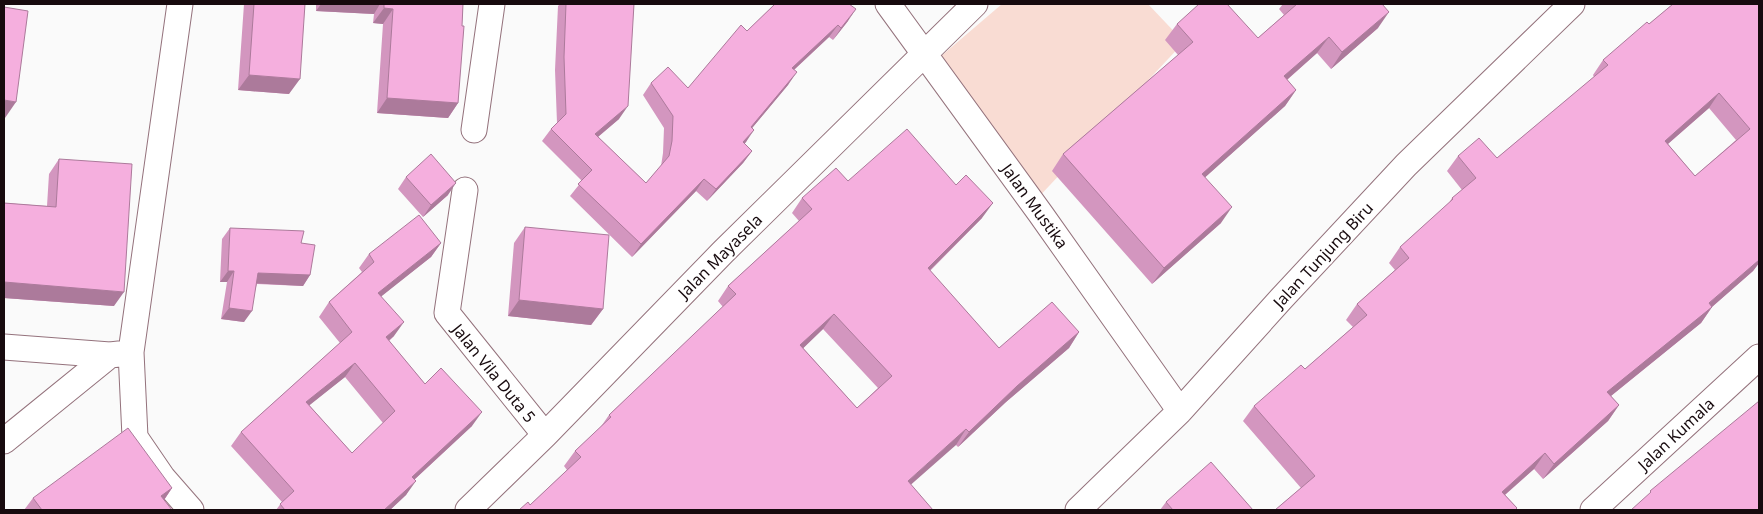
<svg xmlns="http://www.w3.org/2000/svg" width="1763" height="514" viewBox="0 0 1763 514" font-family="'Noto Sans',sans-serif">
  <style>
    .green { fill: #f9dcd3 }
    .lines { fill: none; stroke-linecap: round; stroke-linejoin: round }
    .minor-casing { stroke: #94727c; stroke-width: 27 }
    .minor { stroke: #fff; stroke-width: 25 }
    .wall { fill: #d396bf; fill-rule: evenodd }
    .shaded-wall { fill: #ac7a9b }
    .building { fill: #f5afde; stroke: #ac7a9b; fill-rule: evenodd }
    .labels { text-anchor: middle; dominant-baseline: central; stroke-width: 4; stroke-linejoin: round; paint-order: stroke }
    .street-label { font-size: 16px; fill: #170a0e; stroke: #fff }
  </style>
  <rect width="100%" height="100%" fill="#fafafa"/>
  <path class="green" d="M1002 4H1148L1184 42 1035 201 933 63Z"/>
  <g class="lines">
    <g class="minor-casing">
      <path id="minor" d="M180 4 131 352 135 437 163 478 191 510
        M888 4 1040 213 1180 411
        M474 130 492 4
        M465 190 447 313 545 435
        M4 347 110 355 119 354
        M4 441 110 355
        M468 510 545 435 723 252 975 4
        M1078 510 1180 411 1281 299 1406 165 1572 4
        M1593 510 1759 357"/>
    </g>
    <use href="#minor" class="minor"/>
  </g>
  <path class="wall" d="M244 4H305L289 94 238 90Z
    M316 4H463L458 103 448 118 377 113 383 24 373 23 374 14 316 11Z
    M560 4H634L619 119 598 137 646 183 661 166 663 153 664 128 643 95 651 83 688 88 774 5 773 4H849L848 21 833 40 829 37 794 70 788 85 752 128 746 142 744 144 752 151 743 163 707 201 696 191 632 257 570 196 582 181 542 141 551 129 557 123 555 70 558 6Z
    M1283 4H1382L1378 28 1331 69 1317 53 1287 80 1296 90 1285 106 1205 177 1221 223 1152 284 1052 171 1063 154 1178 55 1165 40 1177 24 1258 38 1284 15 1279 9Z
    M1671 4H1759V263L1753 271 1712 307 1701 323 1611 396 1619 405 1608 421 1543 479 1534 469 1505 495 1517 508 1515 510H1275L1301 488 1243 421 1254 406 1305 369 1353 327 1346 320 1357 304 1395 270 1389 263 1400 247 1449 203 1452 198 1462 190 1447 171 1458 156 1497 158 1594 77 1593 75 1603 60 1649 24 1672 5ZM1709 108 1736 140 1695 176 1668 144Z
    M59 159 114 306 4 298V203L47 206 49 174Z
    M406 177 448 195 423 217 398 189Z
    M848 181 982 218 930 271 999 348 1079 332 1069 348 1006 402 958 447 956 445 530 505 567 470 564 466 575 451 600 428 609 415 723 307 718 301 728 286 799 221 792 213 802 198ZM823 329 878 388 857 408 803 348Z
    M525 227 603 309 591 325 508 316 514 243Z
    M230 228 301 243 310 275 303 286 257 284 244 322 221 319 227 282H220L222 239Z
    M441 243 431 257 381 296 394 336 389 341 425 384 472 426 414 480 406 495 390 510H276L282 502 231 446 241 432 340 343 319 317 329 302 362 272 359 268 369 254ZM345 377 383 423 352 453 309 405Z
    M172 488 164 500 172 510H24L33 498Z
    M1166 502 1253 510H1160Z"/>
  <path class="shaded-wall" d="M321 4H380L374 14 316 11Z
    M384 8 393 9 383 24 373 23Z
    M856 9 848 21 833 40 841 28Z
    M1389 12 1378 28 1331 69 1342 52Z
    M838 25 829 37 783 80 792 68Z
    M1329 37 1317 53 1273 92 1284 76Z
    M797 72 788 85 743 139 751 127Z
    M249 75 300 79 289 94 238 90Z
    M1296 90 1285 106 1191 190 1202 174Z
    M1719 93 1709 108 1654 156 1665 141Z
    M387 98 458 103 448 118 377 113Z
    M4 100 16 102 5 118H4Z
    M628 106 619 119 587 146 595 134Z
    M754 130 746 142 734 155 743 142Z
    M752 151 743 163 707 201 716 189Z
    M704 179 696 191 632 257 641 244Z
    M456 183 448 195 423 217 431 205Z
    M993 203 982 218 917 283 928 268Z
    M1232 207 1221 223 1152 284 1164 268Z
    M441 243 431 257 368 307 378 293Z
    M1759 260V263L1753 271 1705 313 1712 307 1701 323 1596 408 1607 392Z
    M228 271H234L227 282H220Z
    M258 273 310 275 303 286 251 283Z
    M4 282 124 292 114 306 4 298Z
    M519 300 603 309 591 325 508 316Z
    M229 308 252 311 244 322 221 319Z
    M834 314 823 329 790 361 800 345Z
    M404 322 394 336 376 351 386 337Z
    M1079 332 1069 348 1006 402 958 447 969 432 1017 386Z
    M355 363 345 377 296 416 306 402Z
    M1619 405 1608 421 1543 479 1554 464Z
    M482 412 472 426 402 491 412 477Z
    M966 429 956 445 898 496 908 481Z
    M1545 453 1534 469 1491 507 1502 492Z
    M416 481 406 495 390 510H384Z
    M172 488 162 503 161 496Z"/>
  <path class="building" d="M254 4H305L300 79 249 75Z
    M384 4H463L462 26H464L458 103 387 98 393 9 384 8Z
    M566 4H634L628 106 595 134 646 183 669 156 672 141 673 116 651 83 668 67 688 88 741 25 747 31 775 4H849L856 9 841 28 838 25 792 68 797 72 751 127 754 130 743 142 752 151 716 189 704 179 641 244 578 184 592 170 551 129 566 114 564 57Z
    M1199 4H1227L1258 38 1297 4H1382L1389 12 1342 52 1329 37 1284 76 1296 90 1202 174 1232 207 1164 268 1063 154 1193 42 1177 24Z
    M1673 4H1759V260L1709 303 1712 307 1607 392 1619 405 1554 464 1545 453 1502 492 1517 508 1515 510H1275L1315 476 1254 406 1301 365 1305 369 1367 315 1357 304 1409 258 1400 247 1453 199 1452 198 1476 178 1458 156 1479 138 1497 158 1608 65 1603 60 1647 22 1649 24ZM1719 93 1750 129 1695 176 1665 141Z
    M4 7 28 11 16 102 4 100Z
    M907 129 956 185 966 175 993 203 928 268 999 348 1052 302 1079 332 1017 386 969 432 966 429 908 481 933 510H519L528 502 530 505 581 457 575 451 611 417 609 415 736 294 728 286 812 209 802 198 836 168 848 181ZM834 314 892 376 857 408 800 345Z
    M431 154 456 183 431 205 406 177Z
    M59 159 132 164 124 292 4 282V203L56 207Z
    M419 215 441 243 378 293 404 322 386 337 425 384 441 368 482 412 412 477 416 481 384 510H285L280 504 294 491 241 432 352 332 329 302 374 262 369 254ZM355 363 395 411 352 453 306 402Z
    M525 227 609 235 603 309 519 300Z
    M230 228 304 231 301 243 315 245 310 275 258 273 252 311 229 308 234 271H228Z
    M1759 401V510H1631L1651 492 1650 491Z
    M128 428 172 488 161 496 172 510H42L33 498Z
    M1211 462 1253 510H1173L1166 502Z"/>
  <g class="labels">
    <g class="street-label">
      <text transform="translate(1035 206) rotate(54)">Jalan Mustika</text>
      <text transform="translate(1323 255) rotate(-47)">Jalan Tunjung Biru</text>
      <text transform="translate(720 256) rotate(-45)">Jalan Mayasela</text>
      <text transform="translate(494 373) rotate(51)">Jalan Vila Duta 5</text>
      <text transform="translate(1676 434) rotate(-43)">Jalan Kumala</text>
    </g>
  </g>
  <rect width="1763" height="514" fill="none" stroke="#170a0e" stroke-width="10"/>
</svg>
